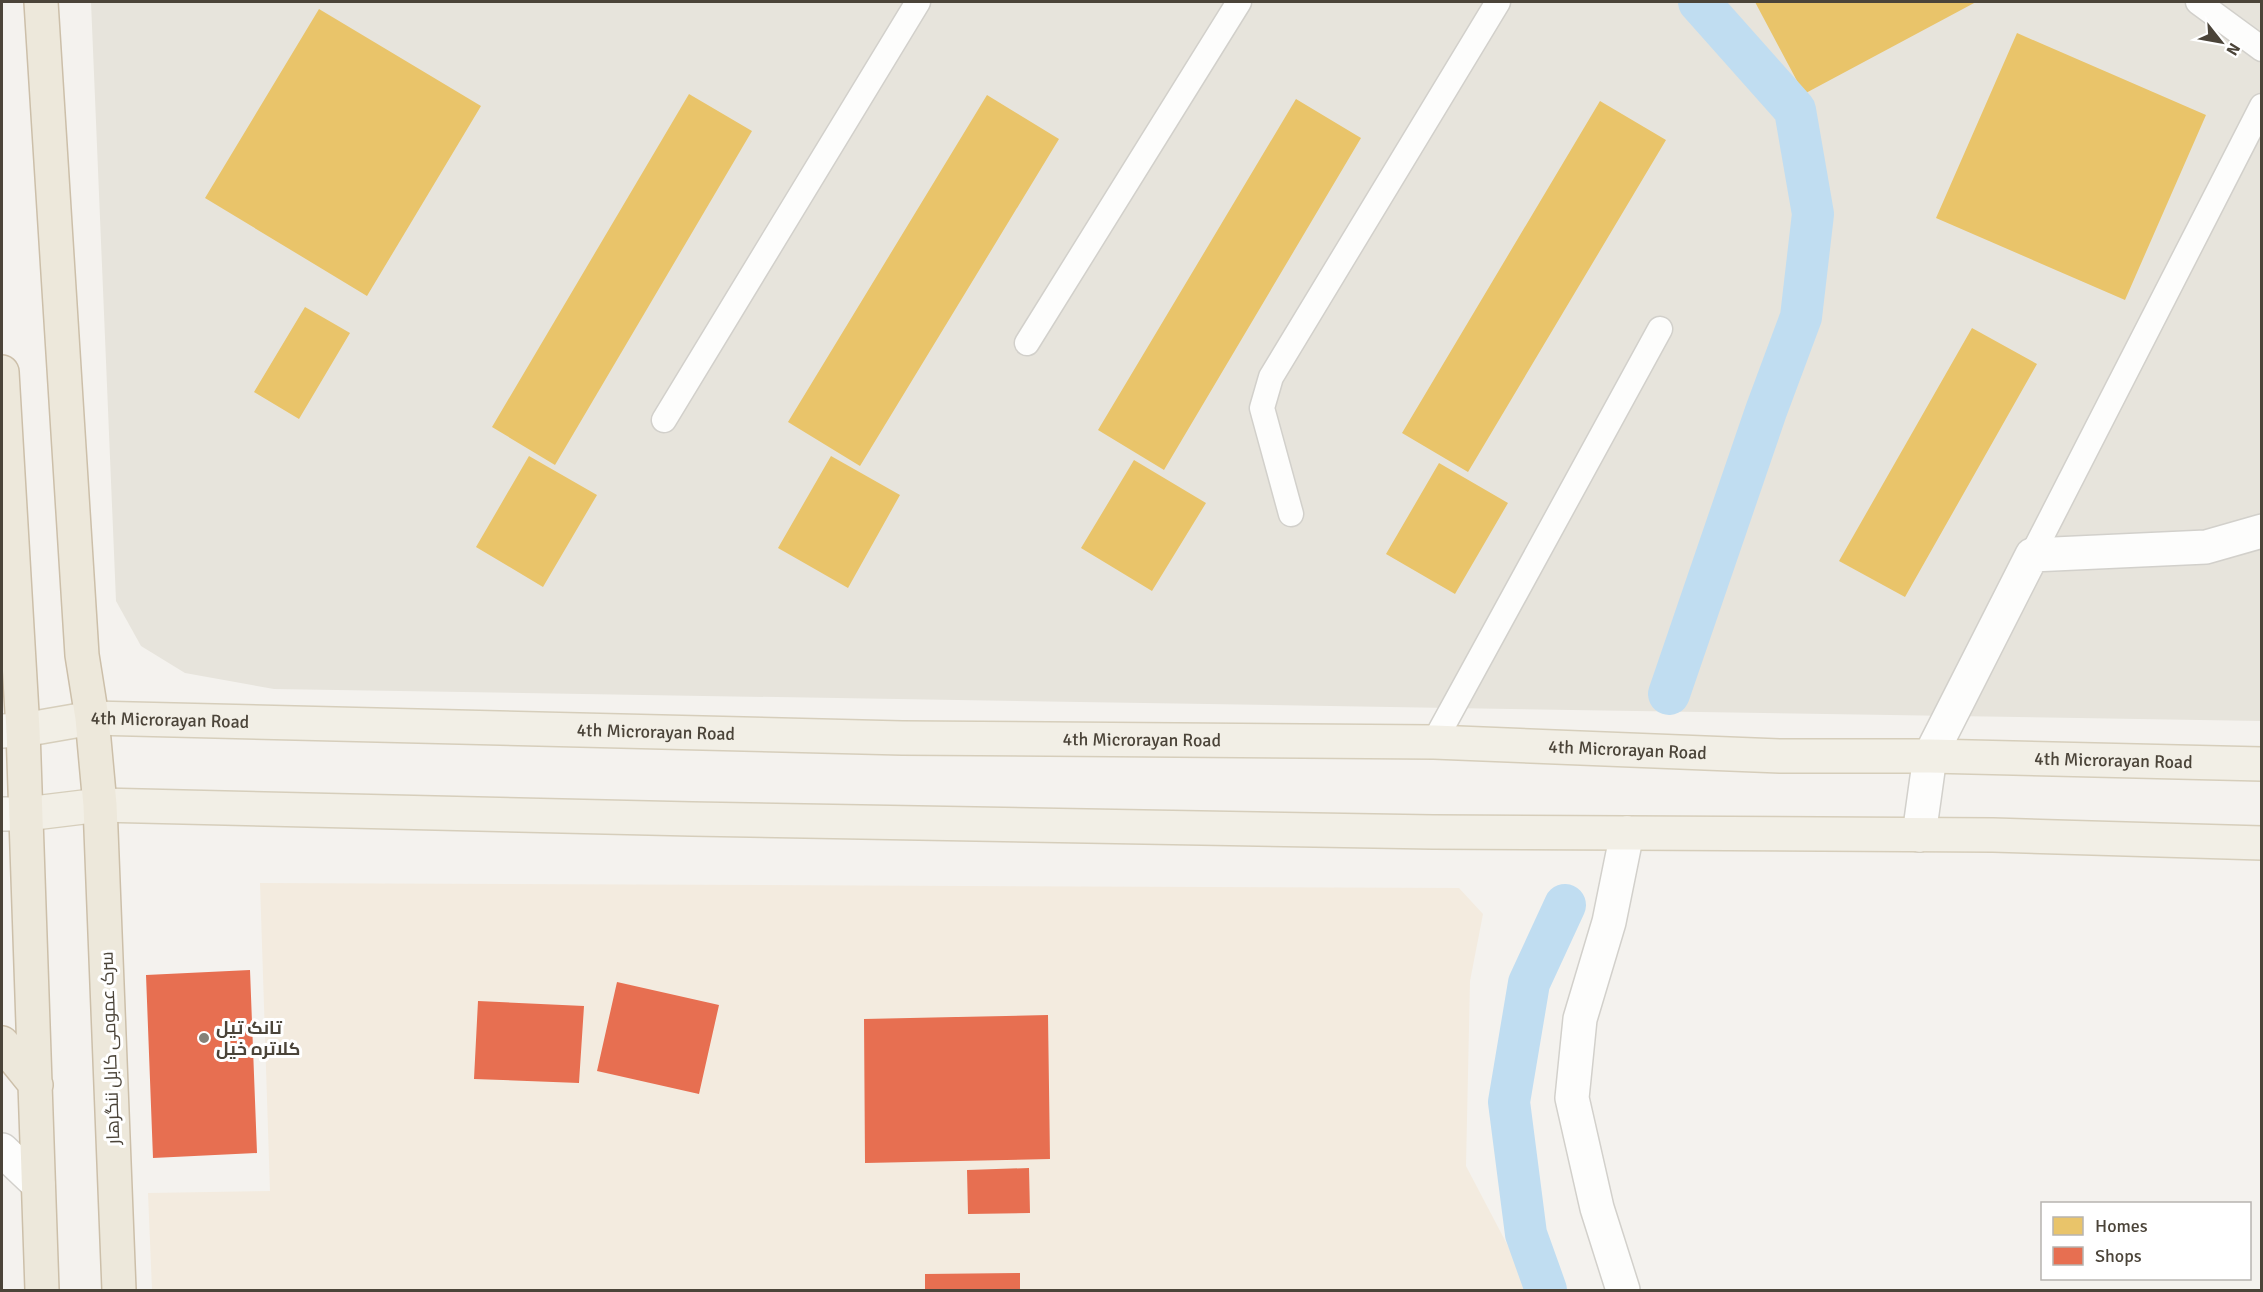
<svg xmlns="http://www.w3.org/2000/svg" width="2263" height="1292" viewBox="0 0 2263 1292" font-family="Signika,Cairo,sans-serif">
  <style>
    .residential { fill: #e7e4dc }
    .commercial { fill: #f3ebdf }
    .homes { fill: #e9c46a }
    .shops { fill: #e76f51 }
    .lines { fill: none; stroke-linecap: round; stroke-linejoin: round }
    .canal { stroke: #c0ddf1; stroke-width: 42 }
    .lane-casing { stroke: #d2d0cb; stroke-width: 27 }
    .street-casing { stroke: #d2d0cb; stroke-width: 36 }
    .secondary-casing { stroke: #d3cfc5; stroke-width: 36 }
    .primary-casing { stroke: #d6cebb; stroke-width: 36 }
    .highway-casing { stroke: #ccbfa9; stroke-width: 36 }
    .lane { stroke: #fdfdfc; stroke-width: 24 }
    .street { stroke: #fdfdfc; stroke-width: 33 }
    .secondary { stroke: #f7f6f1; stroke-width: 33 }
    .primary { stroke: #f2efe6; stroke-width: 33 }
    .highway { stroke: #ede8db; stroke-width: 33 }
    .poi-dot { fill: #868178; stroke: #fff; stroke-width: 2 }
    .labels { text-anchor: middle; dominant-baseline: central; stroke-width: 6; stroke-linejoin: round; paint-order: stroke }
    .street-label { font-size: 18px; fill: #4b4439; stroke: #fff }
    .poi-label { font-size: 18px; font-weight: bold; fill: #4b4439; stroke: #fff; text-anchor: start }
  </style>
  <rect width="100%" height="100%" fill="#f4f2ee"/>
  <path class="residential" d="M91 2H2261V721L274 689 185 673 141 646 116 601Z"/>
  <path class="commercial" d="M260 883 1459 888 1483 914 1470 981 1466 1166 1520 1269 1527 1290H152L148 1193 270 1191Z"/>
  <path class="homes" d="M1755 2H1976L1804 94Z
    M319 9 481 106 367 296 205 198Z
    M2017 33 2206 115 2125 300 1936 218Z
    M689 94 752 131 555 465 492 427Z
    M987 95 1059 139 860 466 788 422Z
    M1296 99 1361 138 1164 470 1098 430Z
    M1600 101 1666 140 1468 472 1402 433Z
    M305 307 350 333 299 419 254 392Z
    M1972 328 2037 364 1905 597 1839 561Z
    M529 456 597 495 543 587 476 547Z
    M831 456 900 495 848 588 778 548Z
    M1134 460 1206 503 1152 591 1081 548Z
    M1439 463 1508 503 1455 594 1386 554Z"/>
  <path class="shops" d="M250 970 257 1153 153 1158 146 975Z
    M617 982 719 1005 699 1094 597 1071Z
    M478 1001 584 1006 579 1083 474 1079Z
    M1048 1015 1050 1159 865 1163 864 1019Z
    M1029 1168 1030 1213 968 1214 967 1170Z
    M1020 1273V1290H925V1274Z"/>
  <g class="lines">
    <path class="canal" d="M1669 694 1766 411 1801 317 1813 214 1795 110 1699 2
      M1546 1290 1526 1234 1509 1102 1529 983 1565 905"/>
    <g class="lane-casing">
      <path id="lane" d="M2198 2 2262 49
        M1027 343 1239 2
        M664 420 918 2
        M1291 514 1262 408 1271 377 1498 2
        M2032 555 2262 106
        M1434 742 1660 329"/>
    </g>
    <g class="street-casing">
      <path id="street" d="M1919 835 1930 756 2032 555 2206 547 2262 531
        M2 1150 38 1184
        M1623 1290 1597 1208 1572 1098 1580 1019 1609 922 1627 833"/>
    </g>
    <g class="secondary-casing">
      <path id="secondary" d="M2 731 23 730
        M2 814H26"/>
    </g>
    <g class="primary-casing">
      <g id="primary">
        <path id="s1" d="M23 730 92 718 902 738 1434 742 1780 756H1930L2262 764"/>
        <path d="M26 814 100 805 692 819 1433 832 1993 835 2262 843"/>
      </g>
    </g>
    <g class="highway-casing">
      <path id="highway" d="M41 2 82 655 92 718 100 805 119 1290
        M2 372 23 730 42 1290
        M2 1043 36 1085"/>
    </g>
    <use href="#lane" class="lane"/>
    <use href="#street" class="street"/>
    <use href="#secondary" class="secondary"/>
    <use href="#primary" class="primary"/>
    <use href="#highway" class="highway"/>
  </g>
  <circle class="poi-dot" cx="204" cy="1038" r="6"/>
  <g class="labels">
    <g class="street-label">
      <text stroke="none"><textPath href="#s1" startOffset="148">4th Microrayan Road</textPath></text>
      <text stroke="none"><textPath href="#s1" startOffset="634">4th Microrayan Road</textPath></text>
      <text stroke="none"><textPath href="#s1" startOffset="1120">4th Microrayan Road</textPath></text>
      <text stroke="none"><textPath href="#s1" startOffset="1606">4th Microrayan Road</textPath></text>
      <text stroke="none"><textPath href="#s1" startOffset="2092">4th Microrayan Road</textPath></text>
      <text transform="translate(110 1048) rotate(-92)">سرک عمومی کابل ننگرهار</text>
    </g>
    <g class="poi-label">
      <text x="216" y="1028">تانک تیل<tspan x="216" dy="21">کلاتره خیل</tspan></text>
    </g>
  </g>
  <rect width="2263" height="1292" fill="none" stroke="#4b4439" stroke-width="6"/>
  <rect x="2041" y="1202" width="210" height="78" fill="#ffffff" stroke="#b7b4b0" stroke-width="1.5"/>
  <rect x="2053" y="1217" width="30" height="18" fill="#e9c46a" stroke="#b7b4b0" stroke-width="1.5"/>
  <text x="2095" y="1232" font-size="18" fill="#4b4439">Homes</text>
  <rect x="2053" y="1247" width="30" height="18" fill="#e76f51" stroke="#b7b4b0" stroke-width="1.5"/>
  <text x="2095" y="1262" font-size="18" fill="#4b4439">Shops</text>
  <g transform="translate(2221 42) rotate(121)" stroke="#ffffff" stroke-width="4.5" paint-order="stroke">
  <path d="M0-4.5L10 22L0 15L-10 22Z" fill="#4b4439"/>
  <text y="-9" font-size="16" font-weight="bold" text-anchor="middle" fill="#4b4439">N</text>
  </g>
</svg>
